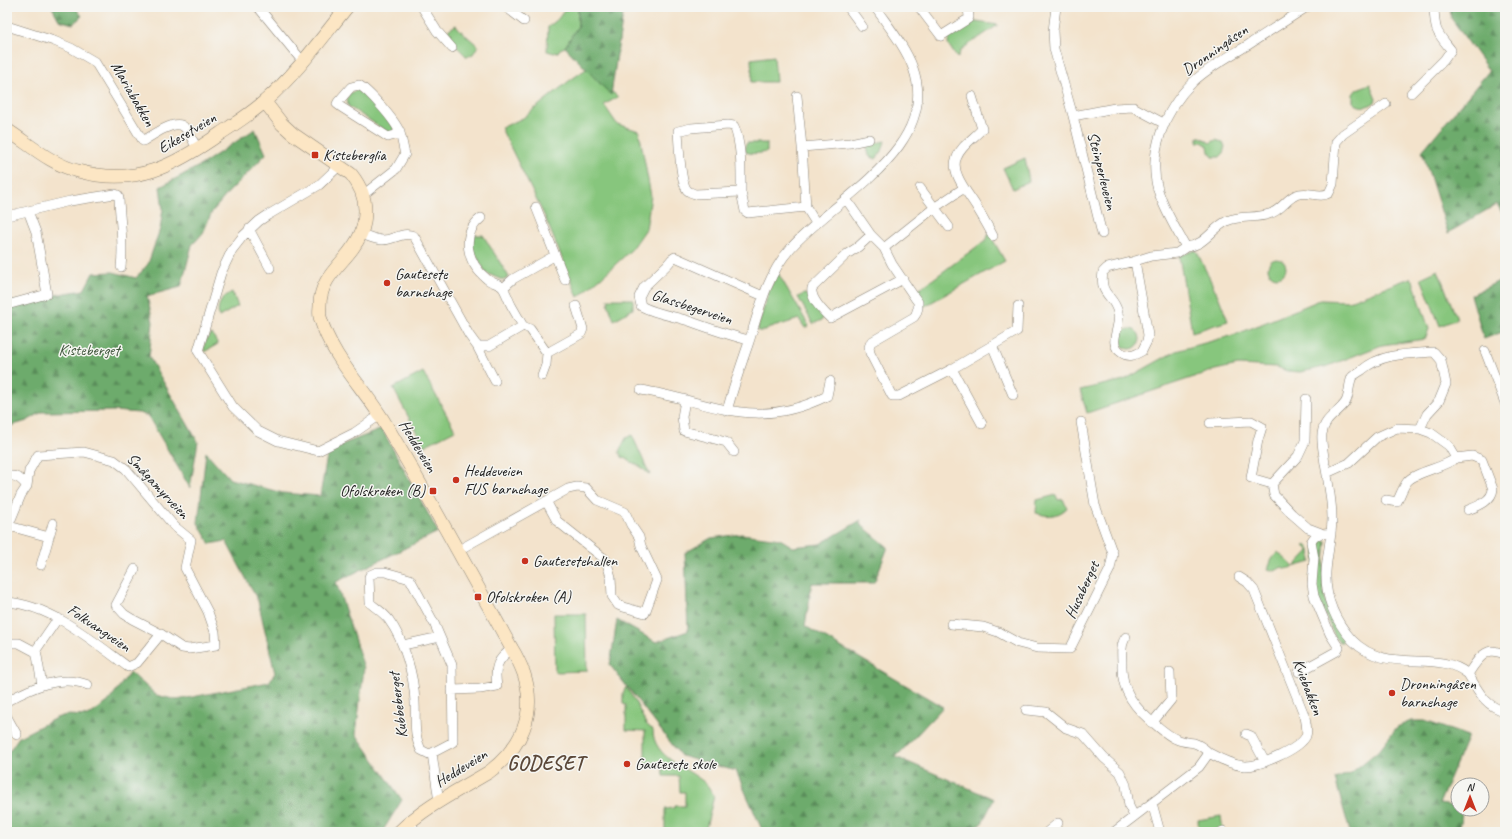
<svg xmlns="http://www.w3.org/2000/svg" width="1512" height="839" viewBox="0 0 1512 839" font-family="Caveat,sans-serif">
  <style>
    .green { fill: #87c67d; stroke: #52714c }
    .forest { fill: url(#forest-firs); stroke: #446444 }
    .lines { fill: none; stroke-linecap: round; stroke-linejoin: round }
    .street-casing { stroke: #888074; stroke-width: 10 }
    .secondary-casing { stroke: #888074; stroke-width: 14 }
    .street { stroke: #fff; stroke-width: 9 }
    .secondary { stroke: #fce6c4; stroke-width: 13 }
    .poi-dot { fill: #c8321e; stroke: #f6f6f2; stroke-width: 1.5 }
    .labels { text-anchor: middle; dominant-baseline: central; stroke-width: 3; stroke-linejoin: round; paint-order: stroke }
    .street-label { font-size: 16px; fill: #1c1c1c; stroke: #f6f6f2 }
    .poi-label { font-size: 16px; fill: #1c1c1c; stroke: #f6f6f2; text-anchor: start }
    .park-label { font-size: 16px; fill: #41583e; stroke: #f6f6f2 }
    .district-label { font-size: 20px; font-weight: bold; letter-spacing: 1px; fill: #5b4839; stroke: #f6f6f2 }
  </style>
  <defs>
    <pattern id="forest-firs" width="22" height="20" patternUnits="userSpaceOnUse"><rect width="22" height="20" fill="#6dab6c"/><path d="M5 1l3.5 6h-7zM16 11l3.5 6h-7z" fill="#598a58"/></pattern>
  </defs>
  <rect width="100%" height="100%" fill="#f6f6f2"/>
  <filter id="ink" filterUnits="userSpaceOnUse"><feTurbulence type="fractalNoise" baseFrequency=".025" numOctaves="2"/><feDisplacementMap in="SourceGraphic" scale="8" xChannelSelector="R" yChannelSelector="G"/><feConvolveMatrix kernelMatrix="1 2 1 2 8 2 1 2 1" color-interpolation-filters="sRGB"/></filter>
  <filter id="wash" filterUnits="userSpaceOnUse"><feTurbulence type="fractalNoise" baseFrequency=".012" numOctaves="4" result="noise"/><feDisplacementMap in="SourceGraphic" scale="16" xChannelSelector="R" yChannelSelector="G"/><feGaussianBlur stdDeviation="0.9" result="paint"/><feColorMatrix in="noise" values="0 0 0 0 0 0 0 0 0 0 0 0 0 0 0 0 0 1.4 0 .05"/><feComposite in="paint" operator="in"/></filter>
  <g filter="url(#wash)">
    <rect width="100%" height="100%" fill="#f3e3cc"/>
    <path class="green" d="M567 7H575L578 9V26L565 47 560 49 558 52 554 53 547 51 548 27 557 20Z
      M969 21 998 25 962 49 957 58 948 44 949 36Z
      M456 25 460 30 478 46 473 54 467 57 448 38 451 34 448 30Z
      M774 56 776 82H751L752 77 751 59Z
      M586 69 618 97 604 105 617 124 639 131 651 196 646 229 632 249 603 276 578 297 545 217 501 128 523 118 569 81Z
      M1370 84 1376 98 1375 102C1368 107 1360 109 1353 102V94L1357 89Z
      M359 89 394 127 393 131 389 133 348 106 347 98 350 93Z
      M1198 137H1201L1210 143 1216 140 1222 142 1225 146 1223 154 1220 157H1213L1209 152 1208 146 1202 142H1198Z
      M866 141 876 143 885 141 882 151 876 159 869 156Z
      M747 143H767V152C760 153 753 155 746 152L745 146Z
      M1025 158 1029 181 1013 189 1003 168Z
      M989 233 1005 261 923 307 922 302 917 291 987 239Z
      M474 235H483L509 277 505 280 500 279 486 273 472 248Z
      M1196 250 1219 298 1228 321 1192 332 1179 256Z
      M1268 268a9 9 0 1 1 18 0a9 9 0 1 1-18 0Z
      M1438 270 1457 319 1440 326 1421 278Z
      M778 273 809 326 805 328 799 319 777 326 769 327 766 331H758V327L770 288Z
      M1410 278 1413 281 1429 329 1425 339 1382 345 1328 366 1311 370 1300 372 1287 371 1277 367 1238 365 1215 370 1087 413 1080 390 1124 380 1176 351 1237 334 1320 300 1349 301Z
      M232 292 238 306 219 317C216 305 222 297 232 292Z
      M804 294 809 295 824 315 822 320 813 324 798 297Z
      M608 299H633V309L614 320 608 304 609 303Z
      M1120 339a10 10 0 1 1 20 0a10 10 0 1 1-20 0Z
      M212 334 218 344 204 352C203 345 206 337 212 334Z
      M423 372 455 430 424 446 393 388Z
      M632 435 650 475 641 467 622 457 619 452 626 438Z
      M1056 495 1058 500 1063 499 1067 508C1057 517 1048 517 1036 513L1037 500Z
      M1318 538H1322L1326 541C1322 581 1318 601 1344 636L1345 640 1342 642H1339L1335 637 1315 592V549L1317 548 1316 545 1319 541Z
      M1306 545 1310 550 1311 562 1286 569 1282 567 1275 571 1268 569 1272 559 1278 552 1294 567 1309 551 1304 546Z
      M554 614H586L587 671 555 672Z
      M626 687 635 701 646 724 653 730C653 758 687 767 705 783 709 786 711 792 714 796L705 832H665V809L674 808V806H685V792H680L679 776H663L662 765H649L645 762V731L626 730V705L623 704V693Z
      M1221 816 1223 831 1199 832 1198 820Z"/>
    <path class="forest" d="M52 7H75L82 16 73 24 59 20Z
      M578 7H624L611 95 565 47 578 26Z
      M1450 7H1505V218L1497 204 1448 233 1422 151 1489 71 1451 18Z
      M255 129 266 154 228 193 212 212 203 233 192 245 181 287 147 296 153 322 149 357 198 442 190 488 148 416 139 413 113 411 42 412 27 421 7 427V354L14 349C6 330 3 322 13 302L84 290 93 273 113 272 136 278 148 264 160 229 163 209 160 187 201 165Z
      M1505 278V331L1484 339 1471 295Z
      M382 429 438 532 336 582 364 668 356 734 402 800 382 832H7V754L19 737 56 718 66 715 88 716 108 702 130 672 156 695 177 700 269 682 275 673 258 601 226 541 210 544 198 523 206 452 230 479 283 493 320 496 328 450Z
      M861 520 859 523 888 547 874 583H812L805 626 943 707 896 757 994 799 981 825 937 832H763L736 771 681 756 610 665 617 620 656 642 688 631 685 553 711 538 742 534 780 539 793 547 820 544Z
      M1411 721H1425L1468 736 1439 804 1454 806 1462 814 1458 832H1350L1335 779 1351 773 1378 751 1397 727Z"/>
  </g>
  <g filter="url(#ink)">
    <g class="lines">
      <g class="street-casing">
        <path id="street" d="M258 7 299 57 304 61
          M422 7 437 31 452 48
          M506 7 524 21
          M848 7 862 26
          M919 7 941 36 968 19 969 17 968 7
          M1056 7 1053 31 1054 49 1073 116 1102 234
          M7 26 54 41 71 48 95 62 143 141C152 136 176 117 185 128 190 134 194 143 198 150
          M1411 93 1444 60 1451 50C1436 31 1435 32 1434 7
          M797 96 802 147 806 207 816 223
          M972 96 982 129C974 138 961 146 957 157 949 172 969 194 976 206 982 216 988 226 993 236
          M1073 116 1115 108 1133 107 1165 124
          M728 125 734 126C742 146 741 170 741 192L695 194C692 193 689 192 687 190 680 182 679 143 678 131L691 128Z
          M802 147 850 143 869 139
          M339 166 319 185 268 215 259 221 243 236 232 250 221 273 198 351 233 407 258 431 278 441 318 451 354 433 380 415
          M920 188 949 227
          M741 192 745 211 748 213 806 207
          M362 193 368 191 396 169 405 154C403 147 402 139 400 133 396 121 369 91 359 85L351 87 338 102 337 104 341 107 388 137 395 135 400 131
          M846 199 871 235 884 248 892 264 915 298 918 302V308L916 314 914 317 871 342 869 347 870 353 892 396H899L952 369 982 424
          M536 207 565 280
          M7 216 70 201 115 194 118 195 119 199C120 223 124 243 121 267
          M481 218C460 235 467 263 487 279 491 283 499 283 503 288 506 292 508 299 511 305 515 312 519 319 523 326L530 329 547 353
          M249 229 270 268
          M361 234C368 236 375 240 383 240 394 240 402 231 414 236L469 335 477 346 495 381
          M871 235 858 247 847 254 812 288C810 299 823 311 830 318L903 279
          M1186 247C1206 245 1211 229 1227 221 1240 215 1255 219 1269 214 1281 211 1286 199 1296 195 1307 190 1320 199 1329 193L1333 184 1336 142 1343 134 1386 104
          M884 248 934 208 964 188
          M1135 261 1148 335 1147 341 1142 351C1135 355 1129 358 1122 353 1106 343 1122 327 1118 313 1114 294 1099 297 1103 272L1107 268 1135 261 1151 256 1177 253 1186 247C1176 229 1164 210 1158 190 1147 152 1166 108 1193 82 1209 67 1230 56 1248 45 1268 32 1288 19 1307 7
          M503 288 513 279 554 256
          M7 305 47 294 36 232 28 211
          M749 340C728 335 709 328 689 321 673 316 656 314 641 306L639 297 644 287 667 265 672 259 675 257 763 296
          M992 345 1013 395
          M477 346H489L523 326
          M1485 351 1505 403
          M952 369 1017 331 1018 306
          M542 376 546 365 547 353 581 334 583 329 576 306
          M641 390C713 402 754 432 827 396L830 381
          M1306 399 1305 441 1298 456 1272 484 1274 495 1292 514 1308 528 1321 533
          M685 400 682 417 684 431 726 442 734 452
          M727 411C733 388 741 365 749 342 759 310 767 275 790 249 832 200 942 148 913 68 905 46 888 26 875 7
          M1210 423 1251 421 1262 427 1258 440 1251 478 1272 484
          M1420 429 1427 414 1439 401 1446 384 1441 360 1434 352C1408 354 1382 353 1362 370 1359 372 1354 375 1352 377 1348 385 1350 396 1345 403 1337 414 1324 418 1322 434 1321 443 1324 455 1325 464 1328 480 1332 502 1332 518 1332 536 1327 554 1326 572 1325 597 1335 621 1352 640 1387 676 1436 648 1468 674 1473 667 1481 652 1492 651 1496 651 1501 653 1505 654
          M1327 473 1349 463 1377 437 1397 428 1420 429 1431 433 1449 446 1456 458 1472 456 1482 460 1493 489C1492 501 1478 506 1468 510
          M7 476C17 475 21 479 27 486
          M1386 500 1397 502C1400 496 1403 487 1407 482 1414 472 1444 468 1456 458
          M9 526 49 537
          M7 529 21 495 27 486 29 471 38 455 84 452 114 460 126 469 174 526 191 540 185 568 208 612 215 632 216 645 189 649 182 648 161 634 132 619 124 614 116 605 135 569
          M457 551 568 489 577 487 586 488 597 500 625 512 631 525 639 537 641 546 657 580 645 613 623 607 618 605 612 596 611 577 606 560 557 521 546 501
          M41 565 53 523
          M377 572H385L410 579 434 623 452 665 453 742 432 753 429 754 421 750C413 734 416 720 415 702 414 676 404 640 389 620 384 613 377 609 370 603L369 577 370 575Z
          M7 602C51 605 93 641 128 667L137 663 161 634
          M951 624 983 627 998 632 1018 643 1037 648 1070 649 1110 569 1113 554 1095 505 1081 422
          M1126 637C1120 644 1122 655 1122 664 1121 691 1135 709 1156 725 1162 730 1169 736 1176 739 1182 742 1188 742 1194 743 1200 745 1205 749 1209 753
          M7 643H19L34 651 36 650 58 618
          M403 645 440 637
          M36 650 42 685
          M1299 672 1337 651 1339 648 1330 634 1314 596 1312 584 1314 558 1311 542C1316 533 1322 533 1331 534
          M1468 674C1478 690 1485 707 1505 711
          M452 690 480 689 497 686C494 668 497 659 512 649
          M7 701C31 688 60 674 88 685
          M1026 710 1046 712 1066 728 1083 734 1104 758 1120 772 1126 785 1129 806 1134 816
          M7 717 17 735
          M1152 723 1171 700 1170 672
          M1246 734 1251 736 1265 762
          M432 753 438 795 441 801
          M1152 803 1160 832
          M408 822 417 832
          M1047 832 1058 823
          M1114 832 1199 767 1209 753C1220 759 1232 765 1244 766 1259 767 1300 749 1306 736 1308 730 1306 723 1305 717L1254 590 1247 582 1239 577
          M1221 832 1223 831"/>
      </g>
      <g class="secondary-casing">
        <path id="secondary" d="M265 102 282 124 293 134 351 174C359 184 365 196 365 210 365 218 364 226 361 233 351 260 320 273 320 305 320 309 319 313 320 317 331 356 362 386 383 420 428 495 470 573 512 649 517 657 521 666 524 674 537 714 521 748 489 772 459 790 424 807 399 832
          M7 130C29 144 52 165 78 171 136 187 174 166 221 133 236 123 252 113 265 101 296 74 321 39 347 7"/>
      </g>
      <use href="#street" class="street"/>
      <use href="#secondary" class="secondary"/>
    </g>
  </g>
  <g class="poi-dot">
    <rect x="311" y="151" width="8" height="8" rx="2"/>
    <circle cx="387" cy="283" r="4"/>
    <circle cx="456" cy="480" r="4"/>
    <rect x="429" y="487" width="8" height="8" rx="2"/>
    <circle cx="525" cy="561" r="4"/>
    <rect x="474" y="593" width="8" height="8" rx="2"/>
    <circle cx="1392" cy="693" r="4"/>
    <circle cx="627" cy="764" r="4"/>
  </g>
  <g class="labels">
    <g class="street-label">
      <text transform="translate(1215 50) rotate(-35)">Dronningåsen</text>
      <text transform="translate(133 94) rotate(60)">Mariabakken</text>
      <text transform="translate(187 133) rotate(-31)">Eikesetveien</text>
      <text transform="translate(1102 171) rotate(76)">Steinperleveien</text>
      <text transform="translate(692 307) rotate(18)">Glassbegerveien</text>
      <text transform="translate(418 446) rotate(59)">Heddeveien</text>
      <text transform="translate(158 486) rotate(47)">Smågamyrveien</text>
      <text transform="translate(1082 590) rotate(-65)">Husaberget</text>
      <text transform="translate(99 628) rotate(34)">Folkvangveien</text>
      <text transform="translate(1308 687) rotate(69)">Kviebakken</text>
      <text transform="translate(398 705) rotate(-97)">Kubbeberget</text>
      <text transform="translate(461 768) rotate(-32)">Heddeveien</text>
    </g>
    <g class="poi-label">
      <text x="323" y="155">Kisteberglia</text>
      <text x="395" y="274">Gautesete<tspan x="395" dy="18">barnehage</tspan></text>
      <text x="464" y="471">Heddeveien<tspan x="464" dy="18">FUS barnehage</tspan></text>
      <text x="425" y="491" text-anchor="end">Ofolskroken (B)</text>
      <text x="533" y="561">Gautesetehallen</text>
      <text x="486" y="597">Ofolskroken (A)</text>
      <text x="1400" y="684">Dronningåsen<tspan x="1400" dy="18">barnehage</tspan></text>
      <text x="635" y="764">Gautesete skole</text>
    </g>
    <g class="park-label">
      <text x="89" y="350">Kisteberget</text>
    </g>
    <g class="district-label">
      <text x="546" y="763">GODESET</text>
    </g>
  </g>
  <rect width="1512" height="839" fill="none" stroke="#f6f6f2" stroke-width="24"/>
  <g transform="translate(1470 797)"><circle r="19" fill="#f6f6f2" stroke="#9f9f9c"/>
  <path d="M0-3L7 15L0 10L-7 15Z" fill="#c8321e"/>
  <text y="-6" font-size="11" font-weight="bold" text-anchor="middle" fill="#1c1c1c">N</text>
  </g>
</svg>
